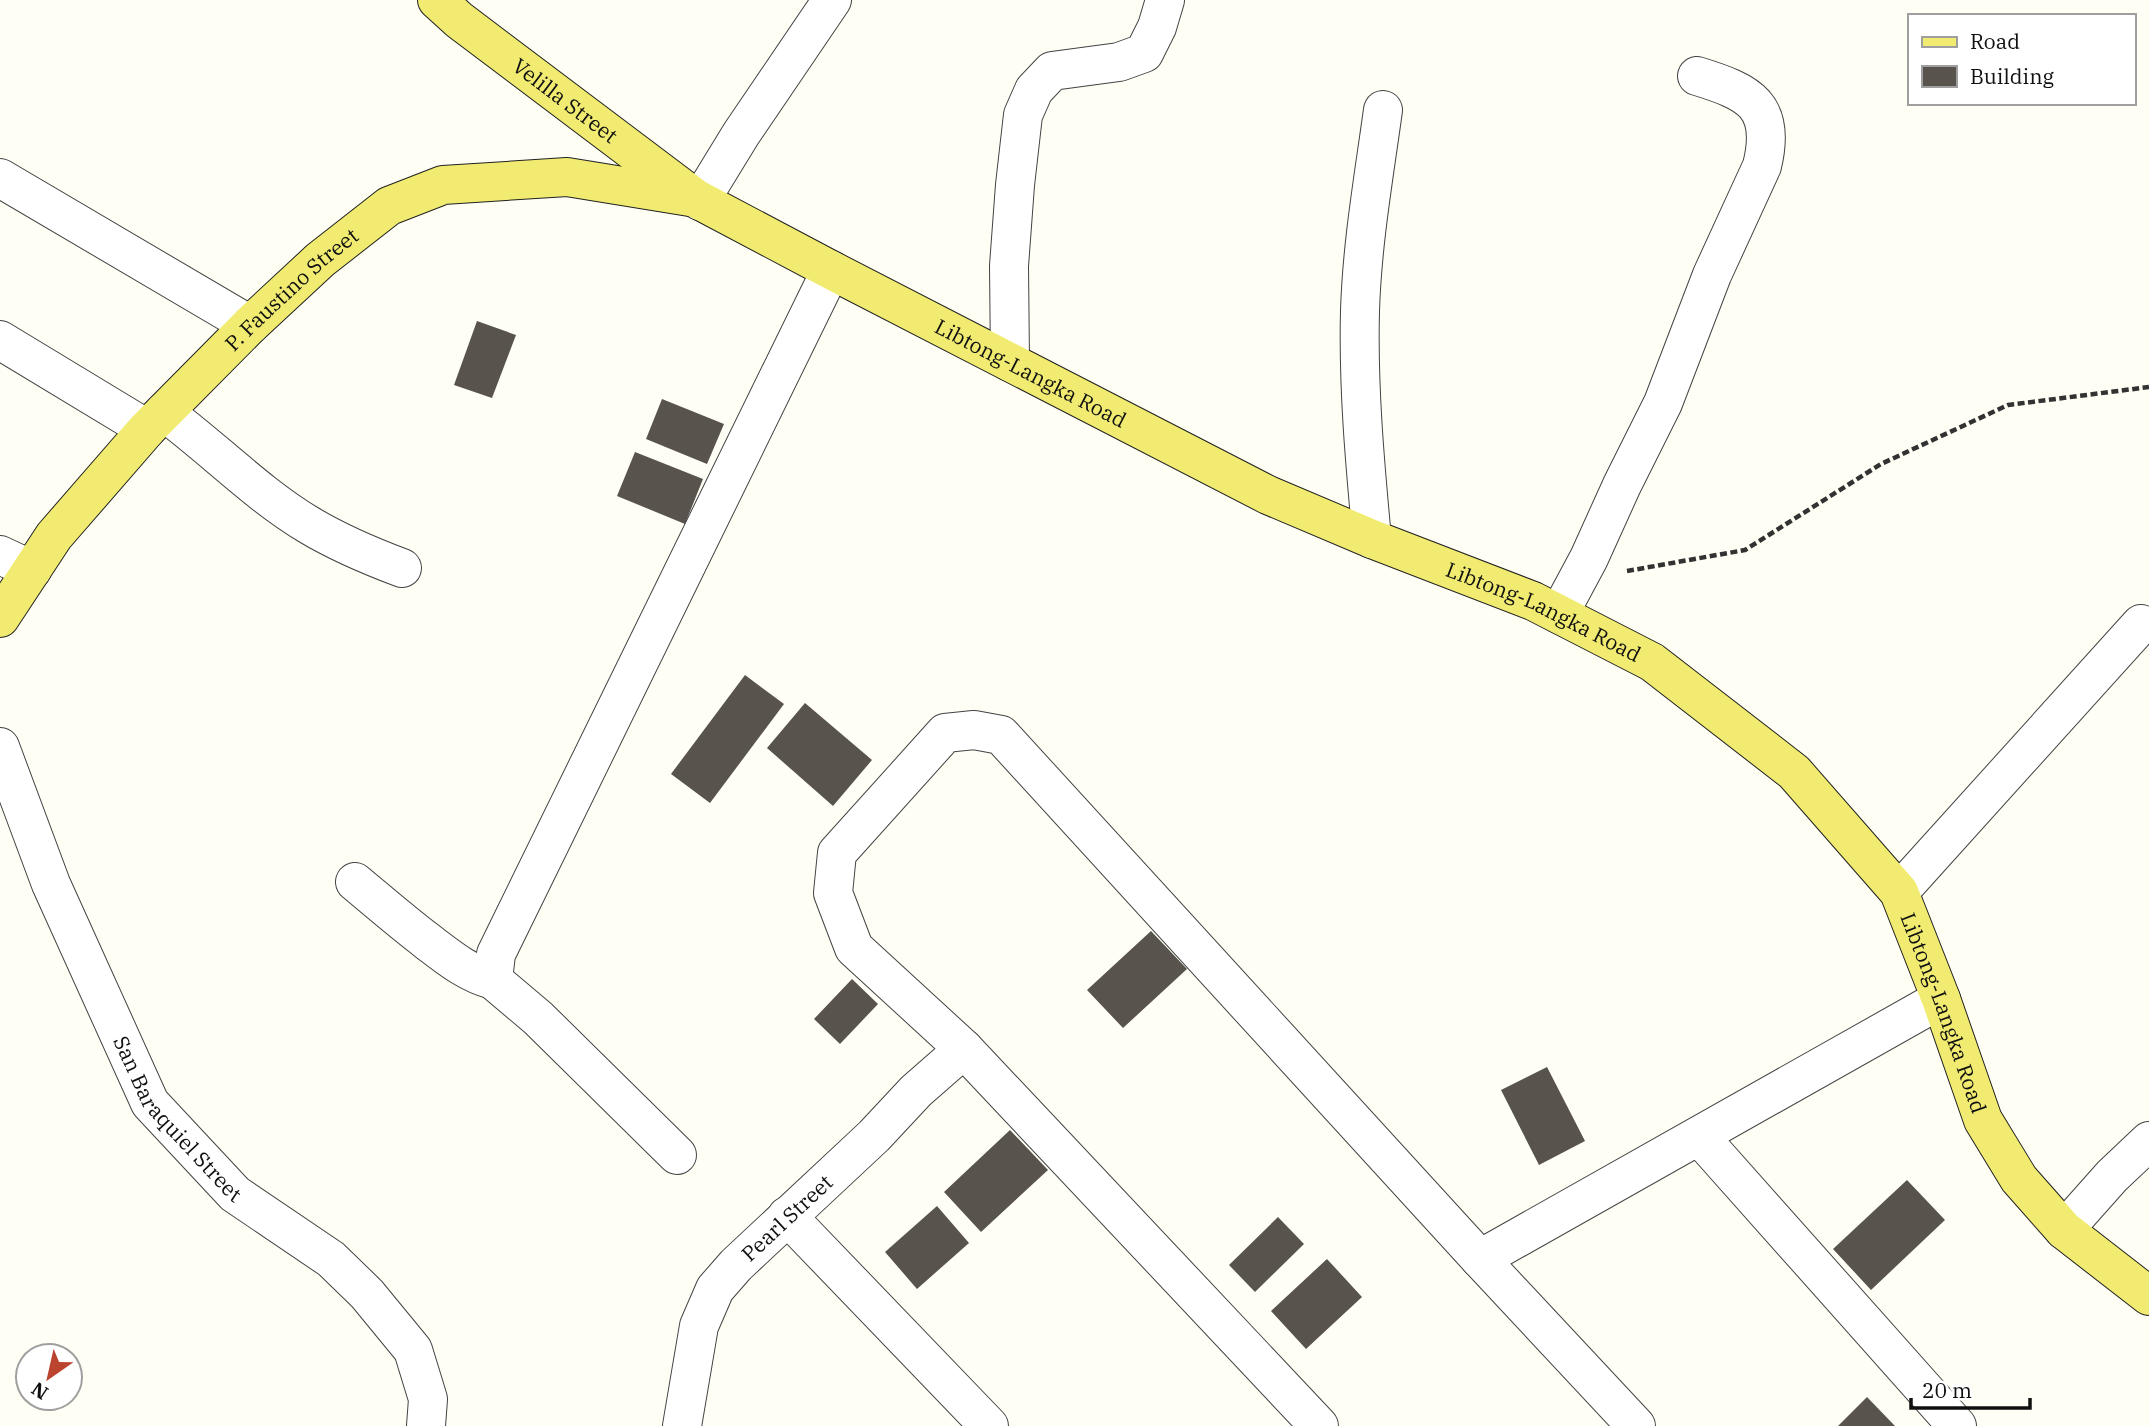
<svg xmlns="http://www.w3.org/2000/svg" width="2149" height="1426" viewBox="0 0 2149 1426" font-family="'IBM Plex Serif',serif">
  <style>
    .building { fill: #58544d }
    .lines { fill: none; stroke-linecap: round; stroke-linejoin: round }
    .minor-casing { stroke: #434343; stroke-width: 40 }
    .major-casing { stroke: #212121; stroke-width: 40 }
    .path { stroke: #323232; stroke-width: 4.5; stroke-dasharray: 7 3.5; stroke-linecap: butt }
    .minor { stroke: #fff; stroke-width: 38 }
    .major { stroke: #f1ec71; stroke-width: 38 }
    .labels { text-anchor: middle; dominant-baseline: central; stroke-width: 7; stroke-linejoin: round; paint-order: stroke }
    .street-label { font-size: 21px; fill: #101010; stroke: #fff }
  </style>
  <rect width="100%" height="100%" fill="#fefef4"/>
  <path class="building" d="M477 321 516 335 492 398 454 385Z
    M662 399 724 424 707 464 646 439Z
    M635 452 703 479 685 524 617 496Z
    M745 675 784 704 710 803 671 774Z
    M805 703 872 760 833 806 767 748Z
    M1151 931 1187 969 1123 1028 1087 990Z
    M852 979 878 1004 840 1044 814 1019Z
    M1547 1067 1585 1141 1539 1165 1501 1090Z
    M1010 1130 1048 1170 981 1232 944 1192Z
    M1907 1180 1945 1220 1871 1290 1833 1249Z
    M937 1206 969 1243 917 1289 885 1252Z
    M1278 1217 1304 1244 1255 1292 1229 1265Z
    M1327 1259 1362 1297 1306 1349 1271 1311Z
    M1867 1397 1895 1426H1838Z"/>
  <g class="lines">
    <g class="minor-casing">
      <g id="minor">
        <path d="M0 178 250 325"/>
        <path d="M700 201 741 134 832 0"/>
        <path d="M0 340 147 429"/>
        <path d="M1010 362 1009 266 1015 185 1023 115 1034 90 1052 71 1119 62 1144 53 1157 27 1165 0"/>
        <path d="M164 412C213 448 257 494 309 525 339 543 370 556 402 568"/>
        <path d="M1372 539C1365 464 1358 387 1360 311 1362 243 1374 176 1383 110"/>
        <path d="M0 555 32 570"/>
        <path d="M1559 614 1589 558 1622 485 1663 403 1712 275 1762 166C1777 105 1749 92 1697 76"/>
        <path id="s1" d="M0 747 51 884 150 1103 235 1194 331 1259 367 1294 413 1350 428 1399 426 1426"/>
        <path d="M355 882C379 902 402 922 427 941 448 957 467 973 493 980"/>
        <path d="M1899 892 2141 624"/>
        <path d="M1699 1136 1957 1426"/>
        <path d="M677 1155 538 1018 493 980 496 954 831 270"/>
        <path d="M787 1216 989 1426"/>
        <path d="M2064 1230 2112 1176 2149 1141"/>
        <path d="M1480 1259 1941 999"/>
        <path id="s2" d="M682 1426 699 1326 715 1289 736 1265 874 1136 916 1091 964 1049"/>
        <path d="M1319 1426 964 1049 854 948 833 893 837 853 945 733 974 730 1001 735 1480 1259 1636 1426"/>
      </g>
    </g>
    <g class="major-casing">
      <g id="major">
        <path id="s3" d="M437 0 459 20 695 198 831 270 1268 495 1372 539 1533 601 1652 662 1794 772 1899 892 1941 999 1983 1120 2019 1179 2064 1230 2149 1296"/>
        <path id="s4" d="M0 618 54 536 147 429 250 325 320 260 389 206 443 185 567 177 690 197"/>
      </g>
    </g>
    <path class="path" d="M1627 571 1745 550 1881 464 2008 405 2149 387"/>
    <use href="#minor" class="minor"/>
    <use href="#major" class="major"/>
  </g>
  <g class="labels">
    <g class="street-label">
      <text stroke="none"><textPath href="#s3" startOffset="163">Velilla Street</textPath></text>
      <text stroke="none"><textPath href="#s4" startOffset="441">P. Faustino Street</textPath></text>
      <text stroke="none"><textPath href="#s3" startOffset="704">Libtong-Langka Road</textPath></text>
      <text stroke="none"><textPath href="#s3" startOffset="1270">Libtong-Langka Road</textPath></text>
      <text stroke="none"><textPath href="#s3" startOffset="1858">Libtong-Langka Road</textPath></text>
      <text stroke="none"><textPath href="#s1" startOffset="415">San Baraquiel Street</textPath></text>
      <text stroke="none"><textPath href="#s2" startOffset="243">Pearl Street</textPath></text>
    </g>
  </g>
  <rect x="1908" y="14" width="228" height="91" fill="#ffffff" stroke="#9f9f9f" stroke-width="2"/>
  <rect x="1922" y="37" width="35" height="10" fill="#f1ec71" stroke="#9f9f9f" stroke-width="2"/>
  <text x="1970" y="49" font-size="21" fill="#101010">Road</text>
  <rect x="1922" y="66" width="35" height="21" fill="#58544d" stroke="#9f9f9f" stroke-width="2"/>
  <text x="1970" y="84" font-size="21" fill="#101010">Building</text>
  <g transform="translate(49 1377) rotate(214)"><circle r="33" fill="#ffffff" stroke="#9f9f9f" stroke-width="2"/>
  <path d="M0-5L12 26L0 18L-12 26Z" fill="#ba442e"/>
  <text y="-10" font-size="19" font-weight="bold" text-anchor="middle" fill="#101010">N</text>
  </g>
  <path d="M1911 1398v10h119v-10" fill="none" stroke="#101010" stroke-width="3.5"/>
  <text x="1922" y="1398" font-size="21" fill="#101010" stroke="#ffffff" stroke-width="5" paint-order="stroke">20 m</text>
</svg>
